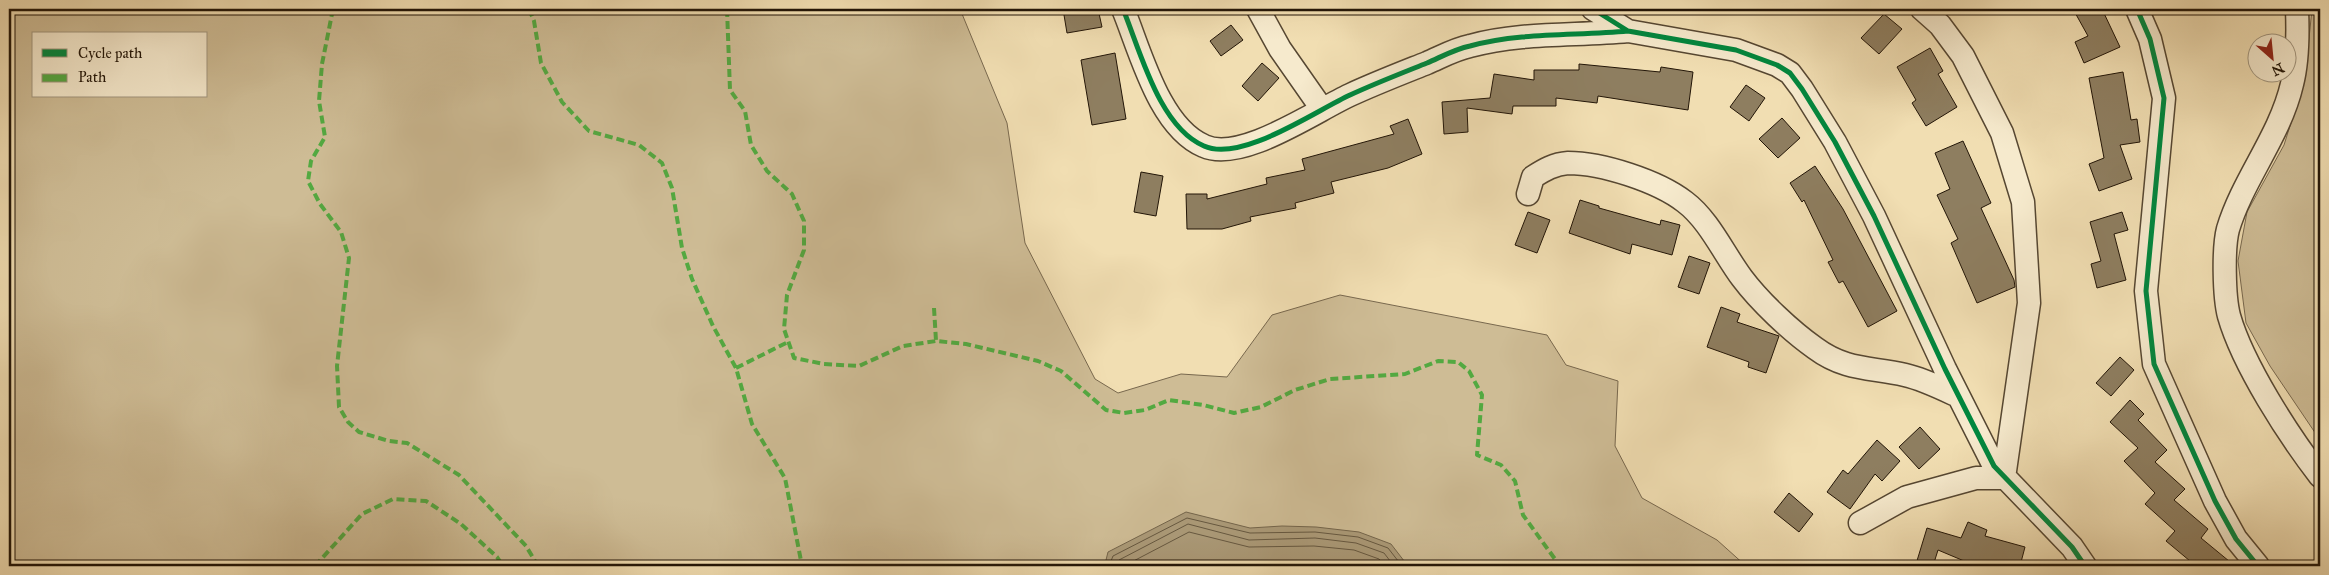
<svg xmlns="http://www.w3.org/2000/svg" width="2329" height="575" viewBox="0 0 2329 575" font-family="'IM FELL Great Primer',serif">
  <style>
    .green { fill: #cebc95; stroke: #78684e; fill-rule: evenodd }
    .water { fill: #ab9a78; stroke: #74654b }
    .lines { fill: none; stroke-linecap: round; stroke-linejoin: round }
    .shore { stroke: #665840; stroke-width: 1 }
    .building { fill: #8e7e60; stroke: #221507 }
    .minor-casing { stroke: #564732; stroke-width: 25 }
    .minor { stroke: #f6eacd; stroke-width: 22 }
    .quiet { stroke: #53a941; stroke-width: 4; stroke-dasharray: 8 4; stroke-linecap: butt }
    .cycleway-casing { stroke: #f6eacd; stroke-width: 8 }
    .cycleway { stroke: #00873e; stroke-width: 5 }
  </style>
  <rect width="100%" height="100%" fill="#f1deb2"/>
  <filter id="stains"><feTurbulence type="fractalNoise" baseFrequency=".004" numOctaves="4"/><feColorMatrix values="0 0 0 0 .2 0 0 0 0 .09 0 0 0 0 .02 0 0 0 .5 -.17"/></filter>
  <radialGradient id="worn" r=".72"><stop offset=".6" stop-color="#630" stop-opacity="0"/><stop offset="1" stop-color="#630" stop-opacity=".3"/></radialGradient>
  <path class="green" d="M9 9H960L1007 123 1025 243 1095 379 1118 393 1181 374 1227 377 1272 315 1340 295 1547 335 1566 365 1618 381 1615 446 1642 498 1717 540 1746 566H9ZM34 34H206V96H34Z
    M2312 9H2320V440L2270 366 2246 323 2238 261 2247 212 2284 145 2305 78Z"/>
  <path class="water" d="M1186 512 1250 528 1282 526 1316 527 1359 532 1391 544 1408 566H1100L1105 564 1108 552Z"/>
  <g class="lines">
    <path class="shore" d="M1109 566 1113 556 1187 518 1250 533 1315 532 1358 537 1388 548 1402 566
      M1116 566 1119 560 1188 524 1249 540 1315 538 1356 543 1384 553 1394 566
      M1124 566 1189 532 1249 547 1314 546 1354 550 1379 559 1385 566"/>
  </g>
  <path class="building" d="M1063 9H1098L1102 27 1067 33Z
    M2073 9H2102L2120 47 2084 63 2075 42 2088 36Z
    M1884 14 1902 29 1879 54 1861 38Z
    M1231 25 1243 40 1221 56 1210 41Z
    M1930 48 1943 71 1938 74 1957 107 1926 126 1912 103 1916 100 1897 67Z
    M1115 53 1126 119 1092 125 1081 60Z
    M1262 63 1279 78 1258 101 1242 86Z
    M1579 64 1660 72 1661 67 1693 72 1688 110 1598 96 1597 103 1556 98V106H1513L1512 114 1467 108 1468 132 1444 134 1442 102 1490 98 1494 74 1534 80V70H1579Z
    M2123 72 2131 120 2137 119 2140 142 2120 145 2132 179 2099 191 2089 164 2104 158 2089 78Z
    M1746 85 1765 98 1749 121 1730 107Z
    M1782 118 1800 138 1778 158 1759 139Z
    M1408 119 1422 154 1388 168 1331 182 1334 193 1295 203 1296 208 1250 217 1251 221 1222 229H1187L1186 194H1207V199L1267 184 1266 178 1305 170 1302 159 1394 134 1390 126Z
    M1963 141 1991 203 1981 208 2014 280 2015 287 1977 303 1951 243 1958 239 1937 195 1950 189 1935 153Z
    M1815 166 1843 209 1897 311 1868 327 1843 281 1839 283 1828 262 1833 260 1804 200 1802 202 1790 183Z
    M1141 172 1163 176 1156 216 1134 212Z
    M1580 200 1599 206V208L1660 225 1661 220 1680 225 1672 255 1632 244 1630 254 1569 233Z
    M1528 212 1550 220 1537 253 1515 245Z
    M2122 212 2128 230 2114 234 2126 280 2097 288 2091 264 2101 261 2090 222Z
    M1689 256 1710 263 1699 294 1678 287Z
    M1721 307 1740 314 1737 322 1779 336 1766 373 1748 367 1749 362 1707 347Z
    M2120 357 2134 370 2111 396 2096 383Z
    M2130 400 2144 414 2138 420 2167 450 2155 462 2185 489 2174 500 2208 529 2201 538 2235 566H2196L2166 541 2175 531 2145 504 2155 493 2124 461 2138 448 2110 422Z
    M1920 427 1940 449 1919 469 1899 447Z
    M1877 440 1900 461 1882 481 1875 474 1850 509 1827 492 1843 470 1848 474Z
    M1789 493 1813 514 1799 532 1774 512Z
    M1968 522 1987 530 1985 536 2025 547 2020 566H1976L1938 550 1933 566 1916 564 1927 528 1961 538Z"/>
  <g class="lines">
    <g class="minor-casing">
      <path id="minor" d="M1123 9C1140 50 1159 127 1204 146 1241 163 1315 111 1350 95 1376 83 1402 73 1427 63 1441 57 1455 49 1470 46 1521 32 1576 36 1628 31
        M1258 9 1280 49 1322 109
        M1593 9 1628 31 1736 50 1777 65 1790 73 1802 89 1835 142 1874 216 1945 369 1994 466 2072 547 2085 566
        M2137 9 2150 39 2164 98 2146 291 2154 364 2215 501 2236 539 2258 566
        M2297 9C2298 33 2298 61 2292 84 2280 136 2243 179 2228 229 2223 248 2224 297 2229 316 2243 365 2289 436 2320 476
        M1528 194 1533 177C1544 170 1554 164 1568 163 1602 163 1658 181 1685 202 1709 220 1724 254 1742 278 1760 302 1791 331 1815 348 1846 371 1871 367 1905 375 1923 379 1941 388 1958 396
        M1860 523 1907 497 1976 478H2004L2029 303 2023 202 2002 133 1963 56 1940 25 1922 9"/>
    </g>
    <use href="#minor" class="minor"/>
    <path class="quiet" d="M333 9 322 64 319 101 325 137 311 161 308 181 320 204 341 232 349 258 337 366 339 407 348 422 359 432 389 441 407 443 459 475 526 546 538 566
      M529 9 534 21 541 63 562 102 589 131 639 145 662 163 672 188 682 248 692 279 713 326 736 368 752 424 785 478 802 566
      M727 9 730 90 745 111 751 145 767 171 792 194 804 221V250L787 295 784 329 794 358 824 364 859 366 903 346 936 341 966 344 1038 361 1061 371 1106 410 1124 413 1145 410 1169 400 1203 405 1234 413 1261 407 1295 390 1330 379 1405 374 1438 361 1458 362 1469 371 1482 395 1477 455 1501 465 1515 481 1523 515 1560 566
      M934 308 936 341
      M736 368 788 342
      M315 566 362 514 393 499 426 501 461 524 497 557 503 566"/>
    <g class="cycleway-casing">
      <path id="cycleway" d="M1123 9C1140 50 1159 127 1204 146 1241 163 1315 111 1350 95 1376 83 1402 73 1427 63 1441 57 1455 49 1470 46 1521 32 1576 36 1628 31
        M1593 9 1628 31 1736 50 1777 65 1790 73 1802 89 1835 142 1874 216 1945 369 1994 466 2072 547 2085 566
        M2137 9 2150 39 2164 98 2146 291 2154 364 2215 501 2236 539 2258 566"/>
    </g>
    <use href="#cycleway" class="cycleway"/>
  </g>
  <rect width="2329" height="575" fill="none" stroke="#f1deb2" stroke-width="30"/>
  <rect x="10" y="10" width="2309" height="555" fill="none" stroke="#221507" stroke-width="2.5"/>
  <rect x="15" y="15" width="2299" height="545" fill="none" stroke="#221507"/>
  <rect x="32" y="32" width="175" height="65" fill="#f6eacd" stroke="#a1957e"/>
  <rect x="42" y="49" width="25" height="8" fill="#00873e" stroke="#a1957e"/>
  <text x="78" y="58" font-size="15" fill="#221507">Cycle path</text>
  <rect x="42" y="74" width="25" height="8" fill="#53a941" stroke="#a1957e"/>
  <text x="78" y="82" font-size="15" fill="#221507">Path</text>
  <g transform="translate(2272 58) rotate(153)"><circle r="24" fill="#f6eacd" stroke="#a1957e"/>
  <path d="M0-4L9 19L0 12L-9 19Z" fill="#8f2418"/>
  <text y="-8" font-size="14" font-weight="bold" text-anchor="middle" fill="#221507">N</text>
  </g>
  <rect width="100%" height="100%" filter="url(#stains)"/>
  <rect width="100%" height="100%" fill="url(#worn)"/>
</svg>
